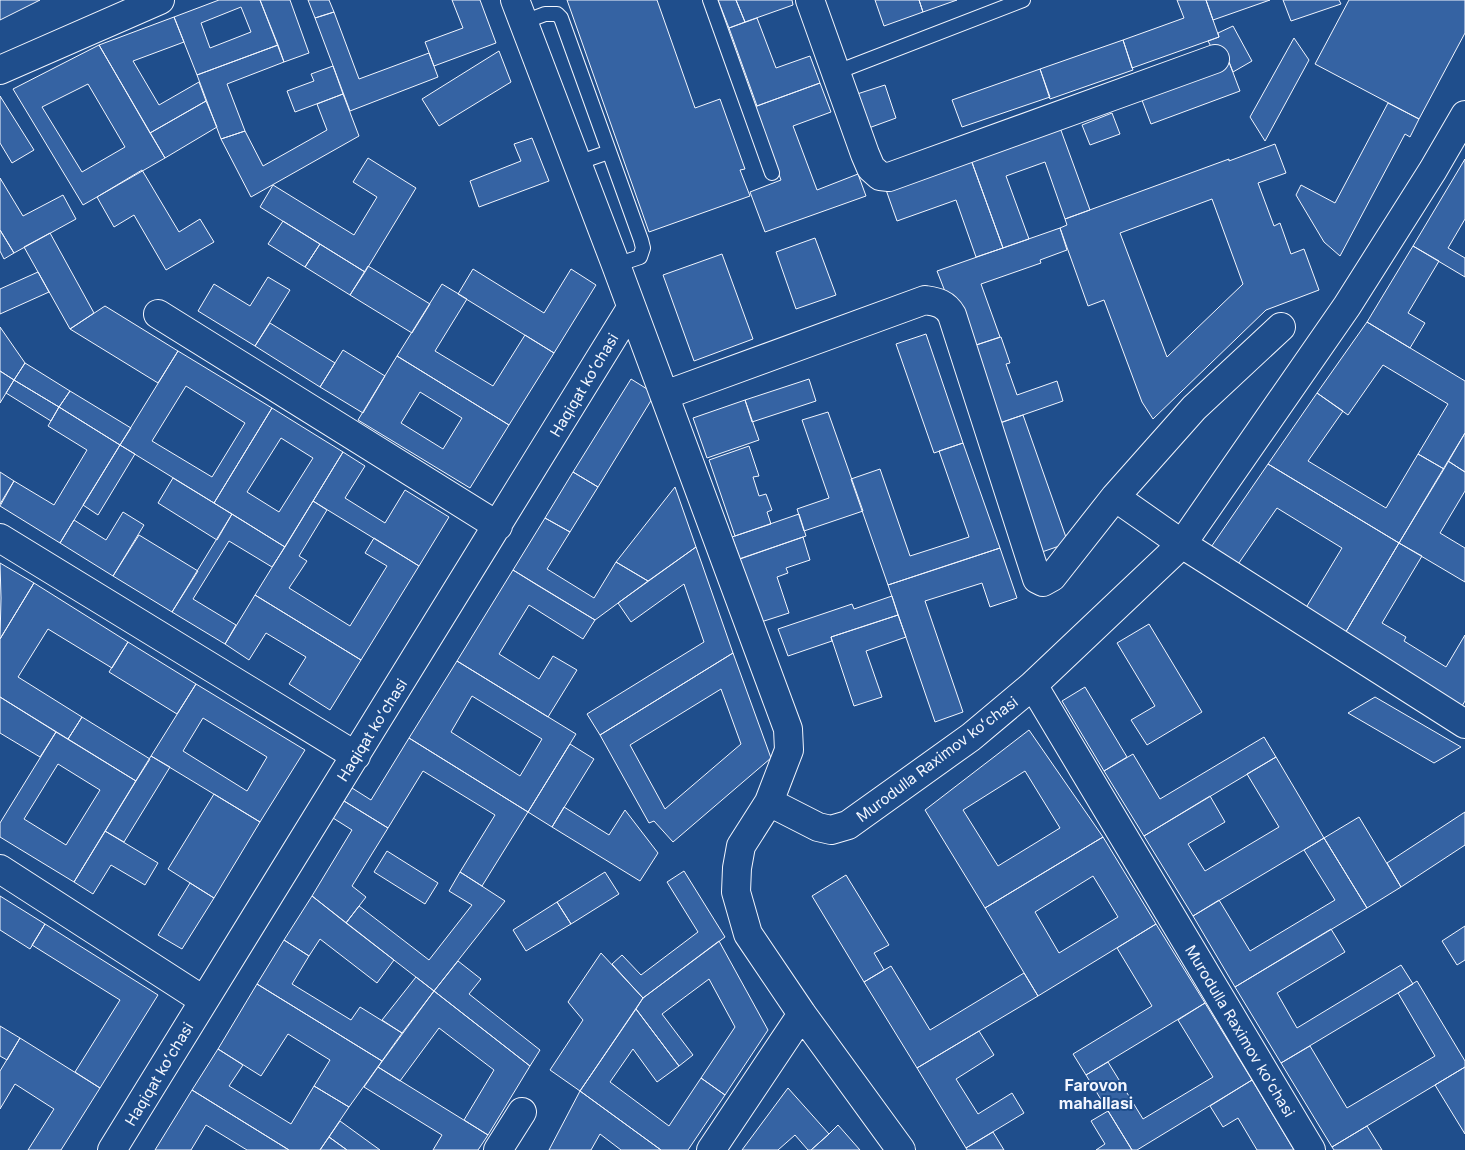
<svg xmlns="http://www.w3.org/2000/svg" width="1465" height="1150" viewBox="0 0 1465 1150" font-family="Inter,sans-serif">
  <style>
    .building { fill: #3563a3; stroke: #f2f6ff; fill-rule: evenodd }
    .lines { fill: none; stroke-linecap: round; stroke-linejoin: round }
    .lane-casing { stroke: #f2f6ff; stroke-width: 16 }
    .street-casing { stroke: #f2f6ff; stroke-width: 30 }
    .secondary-casing { stroke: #f2f6ff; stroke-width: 30 }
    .lane { stroke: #1f4e8c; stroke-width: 14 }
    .street { stroke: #1f4e8c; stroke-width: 28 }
    .secondary { stroke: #1f4e8c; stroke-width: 28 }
    .labels { text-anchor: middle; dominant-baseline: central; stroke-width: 4; stroke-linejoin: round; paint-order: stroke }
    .street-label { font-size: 15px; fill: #f2f6ff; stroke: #1f4e8c }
    .neighbourhood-label { font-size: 16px; font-weight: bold; fill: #f2f6ff; stroke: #1f4e8c }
  </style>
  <rect width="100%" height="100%" fill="#1f4e8c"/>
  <path class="building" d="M0 0H40L0 20Z
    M219 0H260L278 45 197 75 174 17ZM241 7 251 32 210 48 201 23Z
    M260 0H290L309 53 284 62Z
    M308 0H329L334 12 315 18Z
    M452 0H480L496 43 434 66 425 42 463 28Z
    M567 0H657L695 108 720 99 745 169 740 170 750 196 649 232Z
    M718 0H736L745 22 729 28Z
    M736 0H792L793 5 745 22Z
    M875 0H919L923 12 884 26Z
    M919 0H957L923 12Z
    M1177 0H1206L1219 37 1132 68 1123 40 1184 18Z
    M1206 0H1270L1213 20Z
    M1283 0H1339L1341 4 1291 21Z
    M1349 0H1465V33L1419 119 1315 64Z
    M334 12 359 79 429 53 438 77 350 111 315 18Z
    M174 17 184 42 133 61 159 105 199 82 206 101 150 133 99 45Z
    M757 18 776 68 810 56 820 83 757 106 729 28Z
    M1233 26 1252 61 1233 72 1229 62 1221 65 1208 41 1219 37 1218 33Z
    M1294 38 1309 60 1265 141 1250 117Z
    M1123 40 1133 70 1050 99 1040 69Z
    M99 45 165 158 83 205 13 89ZM88 84 125 147 82 172 42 107Z
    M278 45 284 62 227 84 245 131 221 139 197 75Z
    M499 51 511 82 439 126 422 99Z
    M1229 62 1240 91 1151 124 1140 95Z
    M333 66 343 94 295 112 287 91 314 81 311 74Z
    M1040 69 1050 97 962 127 952 100Z
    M820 83 831 112 793 126 817 190 858 174 866 196 765 232 750 192 781 180 754 107Z
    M885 85 896 118 866 129 854 95Z
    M343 94 359 136 251 197 221 139 245 131 263 166 327 130 317 104Z
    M0 96 34 150 12 163 0 143Z
    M206 101 217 127 165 158 150 133Z
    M1388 103 1419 119 1410 137 1405 134 1340 256 1324 242 1296 195 1301 185 1335 203Z
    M1112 113 1120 134 1090 145 1082 125Z
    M1059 125 1090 210 1065 219 1045 162 1006 176 1029 239 1003 248 970 157Z
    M532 138 549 181 479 207 470 181 521 161 514 144Z
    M1275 144 1286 173 1258 183 1274 226 1280 223 1291 254 1304 249 1319 290 1266 310 1153 419 1142 402 1104 300 1088 306 1060 228 1067 225 1065 219 1229 159V161ZM1212 199 1243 284 1167 357 1120 233Z
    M970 157 1003 248 976 257 956 200 897 221 885 187Z
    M368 158 416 188 365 272 260 207 273 185 354 235 377 197 353 182Z
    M1465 159V219L1448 248 1465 258V277L1413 246Z
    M142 170 179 232 200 219 214 242 166 270 134 215 114 227 97 197Z
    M0 178 23 216 63 195 76 219 14 253 0 230Z
    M283 221 320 244 305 267 268 244Z
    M1060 228 1067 250 1040 260 1041 263 981 284 1000 337 967 348 937 271Z
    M0 230 14 253 4 259 0 251Z
    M50 233 94 313 70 329 24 247Z
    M815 238 836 295 796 309 776 252Z
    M320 244 365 272 350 295 305 267Z
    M1413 246 1439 261 1408 313 1425 323 1410 348 1367 322Z
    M722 254 753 339 694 361 663 275Z
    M368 266 430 304 412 333 350 295Z
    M473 269 544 313 571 269 596 285 554 353 458 294Z
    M38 272 49 292 0 314V289Z
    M268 277 290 290 255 346 198 311 214 284 250 306Z
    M442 284 467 299 435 351 493 386 525 335 554 353 509 425 397 356Z
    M105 306 178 351 158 383 70 329Z
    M1367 322 1465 381V433L1444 469 1418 454 1448 404 1383 365 1348 415 1317 393Z
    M270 323 335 363 320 387 255 346Z
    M0 327 25 363 14 380 0 371Z
    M926 334 963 443 934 453 896 344Z
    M1001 337 1010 363 1006 364 1017 395 1057 381 1063 401 994 425 967 348Z
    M343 350 385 376 363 413 320 387Z
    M178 351 272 408 214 503 120 445ZM186 386 245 423 212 477 152 441Z
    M397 356 509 425 470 488 358 420ZM420 392 462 418 443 449 401 423Z
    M25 363 70 391 59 407 14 380Z
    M0 371 14 380 0 403Z
    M631 379 655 394 598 487 573 472Z
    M809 379 816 401 752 422 745 400Z
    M14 380 59 407 51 421 6 393Z
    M70 391 131 428 120 445 59 407Z
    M1317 393 1343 411 1308 461 1386 508 1418 454 1444 469 1399 543 1268 464Z
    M745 400 759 440 707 458 693 418Z
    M59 407 120 445 60 543 0 506 14 481 54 505 87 450 48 426Z
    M272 408 343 452 285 547 214 503ZM281 438 313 458 279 512 247 492Z
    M828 412 863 511 804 531 797 509 829 498 802 420Z
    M1023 415 1068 543 1039 553 994 425Z
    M1465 433V472L1448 461Z
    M963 443 1000 548 888 585 851 479 880 469 910 556 969 537 939 451Z
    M120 445 135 454 98 515 83 505Z
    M749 446 759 476 753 477 759 496 766 494 772 510 767 512 771 524 735 536 709 460Z
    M343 452 365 466 345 498 385 523 405 490 449 517 419 566 313 501Z
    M1448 461 1465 472V491L1440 533 1465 548V582L1399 543Z
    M1268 464 1399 543 1344 635 1304 611 1342 548 1277 508 1234 570 1207 553Z
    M0 472 14 481 0 504Z
    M573 472 598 487 570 532 545 518Z
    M173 478 232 514 217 540 158 503Z
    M675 487 696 547 648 581 616 562Z
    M313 501 327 510 299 556 307 561 289 588 350 626 387 566 365 553 374 538 419 566 361 660 255 595Z
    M123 512 144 525 113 576 60 543 74 520 106 540Z
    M232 514 285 547 272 567 229 541 193 599 236 625 225 644 172 612Z
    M799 514 806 536 740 559 732 537Z
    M545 518 570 532 547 569 594 598 616 562 648 581 595 620 537 585 513 570Z
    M139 535 198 571 172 612 113 576Z
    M803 537 810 560 786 568 788 573 777 577 789 613 761 622 739 559Z
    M1399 543 1422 556 1382 623 1406 637 1404 641 1446 667 1465 635V701L1462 706 1344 635Z
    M696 547 733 653 600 735 587 714 704 642 684 584 631 622 618 603Z
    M1000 548 1017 598 990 607 982 583 925 601 963 712 935 722 888 585Z
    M0 563 34 583 0 639 1 598Z
    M513 570 595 620 583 639 529 605 499 654 539 679 553 656 577 670 548 717 457 661Z
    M34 583 128 642 112 668 48 629 18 677 82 717 68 739 0 697V639Z
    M255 595 361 660 330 710 289 684 306 657 266 633 249 660 225 644Z
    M892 596 898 615 831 637 832 641 788 656 778 629 852 604 854 609Z
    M898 615 906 637 866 651 882 697 854 706 831 637Z
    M1149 624 1202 712 1147 745 1131 720 1155 706 1117 643Z
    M128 642 196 684 177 714 109 672Z
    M733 653 771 758 673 842 654 821 649 823 600 735ZM721 689 741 744 665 809 630 745Z
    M457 661 576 734 528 812 409 738ZM472 696 542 739 520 776 451 732Z
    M196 684 305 750 260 822 151 756ZM203 718 267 757 247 791 183 751Z
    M1085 687 1127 757 1104 771 1062 701Z
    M0 697 56 732 40 757 0 733Z
    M1375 697 1461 747 1434 763 1348 713Z
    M82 717 150 759 136 781 68 739Z
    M1029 730 1103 837 985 908 925 810ZM1025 771 1060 828 998 866 963 810Z
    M56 732 136 781 74 882 0 837V823ZM58 764 100 790 66 845 24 819Z
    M1264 737 1276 757 1144 836 1104 771 1133 754 1160 799Z
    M409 738 528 812 482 886 460 872 495 815 423 771 388 828 344 801 352 788 371 800Z
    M570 744 594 759 552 827 528 812Z
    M151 756 170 767 124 842 105 831Z
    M1276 757 1324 838 1193 916 1144 836 1210 796 1225 822 1188 844 1205 871 1279 827 1247 774Z
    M214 794 260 822 214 898 168 869Z
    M344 801 388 828 352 886 366 897 346 923 312 896 352 830 333 818Z
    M564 807 609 835 625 810 658 853 640 881 552 827Z
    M1465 812V845L1401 887 1387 863Z
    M1359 817 1401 887 1367 908 1324 838Z
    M105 831 158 863 145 885 111 865 93 894 74 882Z
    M1103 837 1156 924 1038 996 985 908ZM1093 876 1118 917 1059 953 1035 912Z
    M1324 838 1367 908 1235 987 1193 916 1219 900 1250 951 1335 900 1304 850Z
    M387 851 438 883 425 904 374 872Z
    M684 871 725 937 643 998 612 964 622 955 641 975 698 932 667 882Z
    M460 872 505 901 434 991 346 923 359 906 429 960 472 905 449 891Z
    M605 872 619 894 571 924 557 902Z
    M846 875 889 945 874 953 884 970 864 982 812 896Z
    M190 883 214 898 182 949 158 935Z
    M0 896 45 924 30 949 0 930Z
    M312 896 394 960 377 983 320 939 309 956 284 940Z
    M557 902 571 924 526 951 513 930Z
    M45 924 158 995 100 1088 75 1072 120 1000 32 945Z
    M1156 924 1205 1003 1086 1075 1073 1054 1152 1006 1117 948Z
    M1465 926V960L1457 965 1442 941Z
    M1331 929 1345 952 1277 993 1297 1028 1401 965 1413 984 1281 1063 1235 987Z
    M284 940 309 956 292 984 351 1020 360 1007 402 1033 382 1061 257 984Z
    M719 941 768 1030 725 1095 701 1078 735 1027 709 979 662 1014 693 1055 679 1066 636 1009 643 998Z
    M601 953 643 998 580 1091 550 1070 583 1020 568 1002Z
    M458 961 481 979 469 994 540 1050 530 1066 434 991Z
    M891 966 930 1030 1024 973 1038 996 917 1068 864 982Z
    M416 977 434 991 402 1033 382 1020Z
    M1417 981 1465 1061V1067L1332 1147 1281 1063 1310 1046 1347 1108 1435 1056 1398 993Z
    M257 984 382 1061 349 1107 314 1086 330 1060 288 1034 261 1076 218 1049Z
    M434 991 530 1066 488 1135 464 1120 494 1070 439 1028 400 1081 378 1067Z
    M1205 1003 1252 1080 1137 1150H1132L1086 1075 1108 1062 1143 1119 1213 1077 1178 1020Z
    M636 1009 679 1066 657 1082 633 1049 610 1082 669 1126 701 1078 725 1095 688 1150H661L580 1091Z
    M0 1026 20 1038 7 1060 0 1056Z
    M979 1031 994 1055 956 1079 978 1114 1012 1093 1024 1113 966 1148 917 1068Z
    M20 1038 100 1088 61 1150H28L54 1109 15 1084 0 1109V1071Z
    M218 1049 243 1065 229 1086 291 1124 314 1086 349 1107 320 1150H289L192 1090Z
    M378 1067 488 1135 478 1150H433L442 1135 364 1087Z
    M1465 1067V1134L1435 1085Z
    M1252 1080 1294 1150H1257L1238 1118 1223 1127 1210 1106Z
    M788 1088 829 1134 811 1150H808L795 1135 778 1150H742Z
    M192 1090 289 1150H247L206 1125 191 1150H155Z
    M580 1091 661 1150H621L600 1134 591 1150H549Z
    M1108 1111 1132 1150H1096L1105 1144 1091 1121Z
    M340 1121 380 1150H347L329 1137Z
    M838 1125 860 1150H811L829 1134Z
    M1367 1126 1382 1150H1334L1332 1147Z
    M993 1132 1004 1150H967L966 1148Z
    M329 1137 347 1150H320Z"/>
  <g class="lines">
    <g class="lane-casing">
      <path id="lane" d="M710 0 772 173
        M524 22 545 14H557L561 18 641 240 643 248 640 257 616 265
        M837 72 1023 0
        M577 163 609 152"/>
    </g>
    <g class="street-casing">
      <path id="street" d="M515 0 616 265 788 729 789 750 769 802
        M810 0 865 154 871 168 880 176 889 177 1215 59
        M158 314 498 526
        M665 395 925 300C937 302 945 303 952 315L1037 579 1043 582 1052 577 1115 497 1194 408 1281 327
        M1115 497 1182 544 1347 306 1433 170 1465 115
        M0 538 356 756
        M1033 685 1182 544 1465 724
        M0 869 203 1000
        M112 1150 631 308
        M498 1150 522 1112
        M711 1150 802 1014
        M901 1150 802 1014 748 934 736 892 737 868 741 846 769 802 818 827 831 830 848 825 971 737 1033 685 1311 1150"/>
    </g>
    <g class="secondary-casing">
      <path id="secondary" d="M0 70 160 0"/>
    </g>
    <use href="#lane" class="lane"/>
    <use href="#street" class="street"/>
    <use href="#secondary" class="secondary"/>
  </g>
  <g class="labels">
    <g class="street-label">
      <text transform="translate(584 385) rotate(-59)">Haqiqat koʻchasi</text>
      <text transform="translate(372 730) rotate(-58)">Haqiqat koʻchasi</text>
      <text transform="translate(937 759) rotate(-37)">Murodulla Raximov koʻchasi</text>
      <text transform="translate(1240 1031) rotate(59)">Murodulla Raximov koʻchasi</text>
      <text transform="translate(159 1074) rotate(-59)">Haqiqat koʻchasi</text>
    </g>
    <g class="neighbourhood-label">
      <text x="1096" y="1085">Farovon<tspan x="1096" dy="18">mahallasi</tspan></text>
    </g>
  </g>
</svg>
